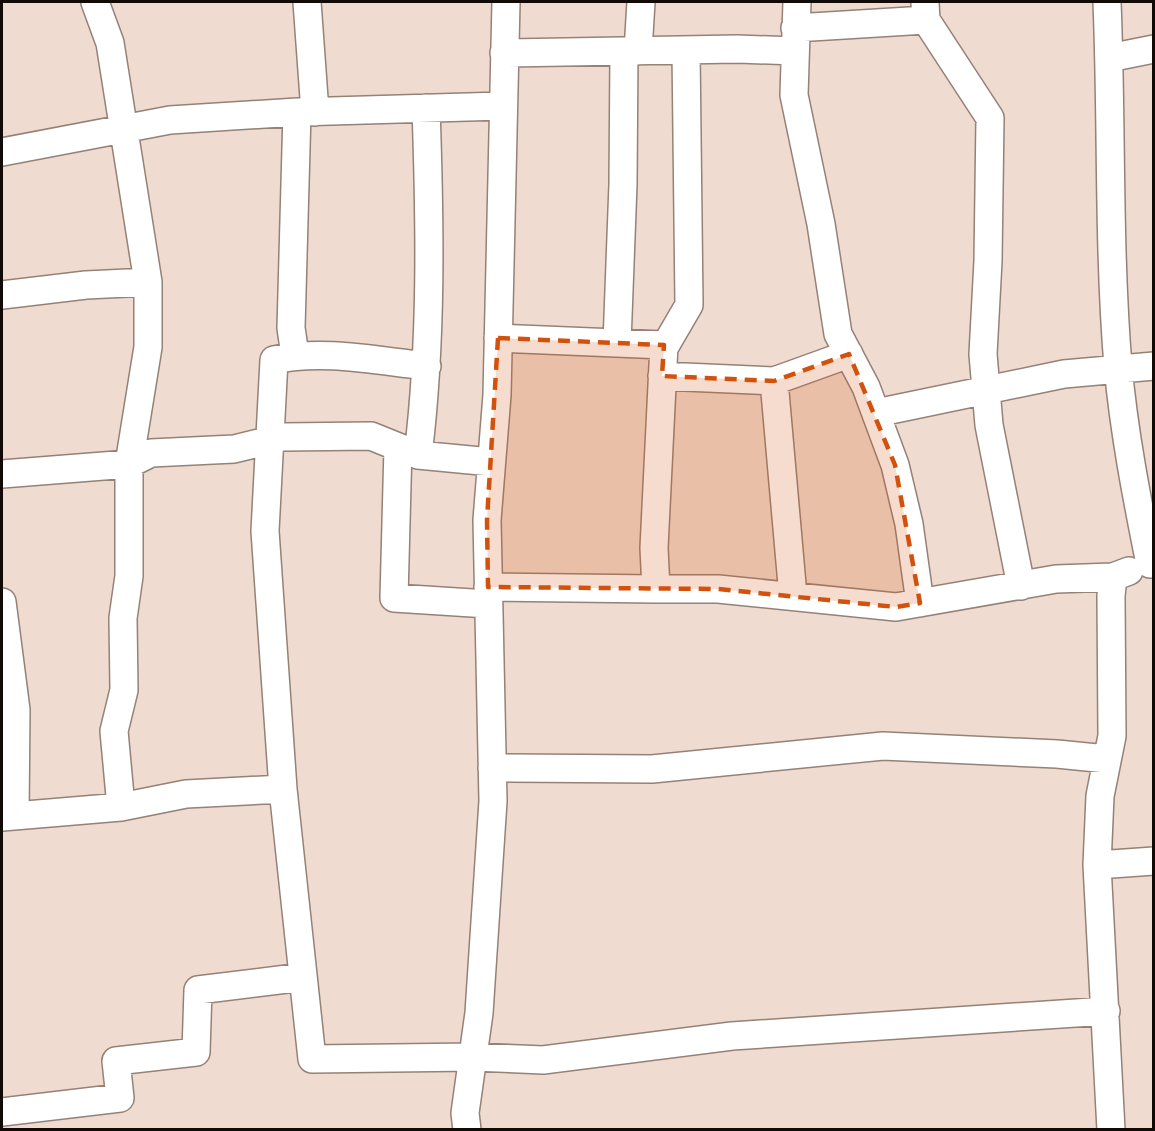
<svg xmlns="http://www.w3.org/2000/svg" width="1155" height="1131" viewBox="0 0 1155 1131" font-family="'Exo 2',sans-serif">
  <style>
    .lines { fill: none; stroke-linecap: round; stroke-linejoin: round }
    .street-casing { stroke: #948177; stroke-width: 30 }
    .street { stroke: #fff; stroke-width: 27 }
    .marked { fill: #d2510c; fill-opacity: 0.2; stroke: #d2510c; stroke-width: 4.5; stroke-dasharray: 12 8; stroke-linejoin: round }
  </style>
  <rect width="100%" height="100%" fill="#f0dbd0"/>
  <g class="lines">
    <g class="street-casing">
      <path id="street" d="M95 2 110 43 148 282V347L129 464V576L123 618 124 690 114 731 121 807
        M307 2 315 112
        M797 2 794 95 821 224 838 334 866 387 895 465 909 524 920 603
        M1107 2C1112 123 1108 245 1118 366 1124 433 1137 499 1150 564
        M926 20 990 118 988 261 983 354 989 425 1021 586
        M795 28 926 20 925 3
        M638 51 641 2
        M504 53 737 49 795 51
        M1109 58 1154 49
        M426 108C430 224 432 341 418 455L491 462
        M2 152 170 120 297 112 502 106
        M2 295 86 285 148 282
        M617 343 623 184 624 52
        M664 348 689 305 686 50
        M295 355 291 328 297 112
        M427 366C377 361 323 349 274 360L265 531 283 789 312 1059 473 1057 543 1060 732 1036 1106 1011
        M662 376 774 381 849 354
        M774 381 793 596
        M876 413 1064 374 1154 366
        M398 447 394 598 488 604
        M2 474 129 464 151 453 234 449 283 437 371 436 418 455
        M488 587 656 589 654 548 664 345 498 338
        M656 589H718L896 607 1056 579 1113 577 1129 571
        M2 602 16 710 15 815
        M492 768 652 769 883 746 1057 754 1107 759
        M2 817 121 807 186 794 283 789
        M1097 865 1154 861
        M2 1112 120 1098 116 1061 196 1052 198 990 303 977
        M467 1130 465 1113 479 1013 493 801 487 520 497 395 506 2
        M1111 1130 1097 865 1100 796 1112 736 1111 596 1113 577"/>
    </g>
    <use href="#street" class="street"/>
  </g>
  <path class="marked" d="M498 338 664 345 662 376 774 381 849 354 895 465 920 603 896 607 718 589 488 587 487 520Z"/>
  <rect width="1155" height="1131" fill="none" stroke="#110a07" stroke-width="6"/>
</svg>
